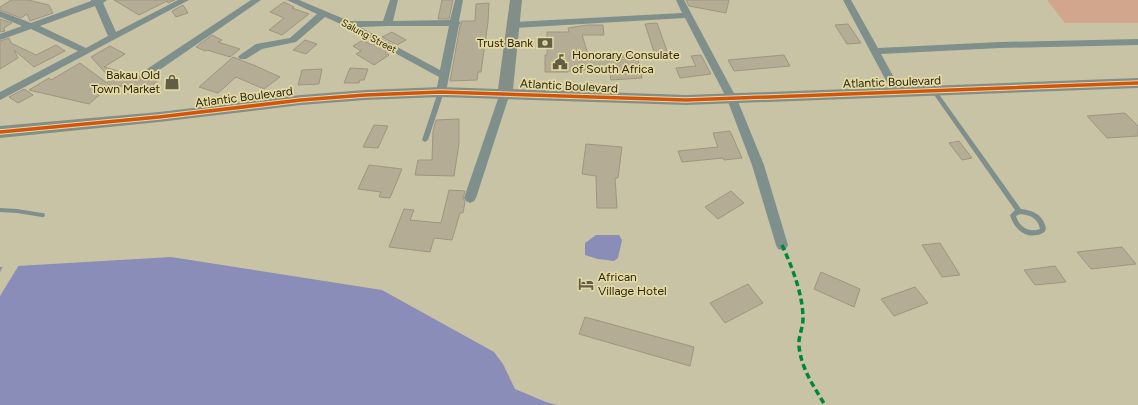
<svg xmlns="http://www.w3.org/2000/svg" width="1138" height="405" viewBox="0 0 1138 405" font-family="Figtree,sans-serif">
  <style>
    .green { fill: #d2a68d }
    .water { fill: #898db7 }
    .pier { fill: #c9c3a6 }
    .building { fill: #b5ac96; stroke: #9e9580 }
    .lines { fill: none; stroke-linecap: round; stroke-linejoin: round }
    .lane { fill: #7e8f8c; fill-rule: evenodd }
    .street { fill: #7e8f8c; fill-rule: evenodd }
    .secondary { fill: #828e87; fill-rule: evenodd }
    .quiet { stroke: #00873e; stroke-width: 3.5; stroke-dasharray: 6 3.5; stroke-linecap: butt }
    .cycleway-casing { stroke: #e5d9a3; stroke-width: 5.5 }
    .cycleway { stroke: #d5540c; stroke-width: 3.5 }
    .labels { text-anchor: middle; dominant-baseline: central; stroke-width: 3.5; stroke-linejoin: round; paint-order: stroke }
    .far-street-label { font-size: 10px; fill: #2b2711; stroke: #e5d9a3 }
    .poi-label { font-size: 12px; fill: #2b2711; stroke: #e5d9a3; text-anchor: end }
    .street-label { font-size: 12px; fill: #2b2711; stroke: #e5d9a3 }
  </style>
  <rect width="100%" height="100%" fill="#c9c3a6"/>
  <path class="green" d="M1047 0H1138V23H1065Z"/>
  <path class="water" d="M596 235H619L622 240 618 258 614 261 598 259 585 255V243Z
    M171 257 382 290 494 352 503 364 515 389 546 402 557 405H0V267Z"/>
  <path class="pier" d="M19 265 0 296V272L3 266Z"/>
  <path class="building" d="M11 0H28L49 5 53 13 30 21 27 14 21 18 0 10V7Z
    M114 0H175L168 3 167 1 139 15Z
    M442 0H453L449 19H438Z
    M686 0H729L726 13 689 6Z
    M284 2 294 7 292 8 309 14 282 35 269 30 284 18 270 12Z
    M489 3 488 22 481 72H478L477 80 450 81 460 26 462 23 461 21H475L476 4Z
    M183 5 188 13 176 17 172 11Z
    M0 19 12 23 4 28 5 31 0 32Z
    M657 23 667 51 654 52 645 24Z
    M848 24 861 43 847 44 835 25Z
    M587 25H603L604 35H582L588 54H591V58L637 55 642 78 611 80 609 69 568 71V72H545V55H547V32H569L568 28Z
    M392 32 406 40 397 45 382 37Z
    M212 35 222 40 218 42 240 49 230 57 207 50 205 51 196 47Z
    M9 38 11 43 36 55 56 45 65 51 34 67 14 50 18 58 0 69V41Z
    M305 40 317 44 306 54 293 50Z
    M363 40 371 45 373 43 388 51 385 53 389 55 374 65 356 54 361 51 353 46Z
    M110 46 125 54 104 67 135 76 158 80 147 91 120 86 115 91 105 90 89 104 29 90 49 78 51 80 80 63 107 83 111 79 91 57Z
    M701 55 711 74 680 78 676 68 696 66 691 56Z
    M784 55 790 66 734 71 728 60Z
    M233 57 256 66 280 77 264 89 236 77 218 93 199 87Z
    M350 68 368 69 364 80H360L359 83H344Z
    M322 69 319 84 298 85 302 70Z
    M24 89 33 95 18 103 9 97Z
    M1125 113 1138 126V136L1107 138 1087 116Z
    M459 119V144L454 176 415 175 418 160H432L433 131 436 120Z
    M374 125 388 126 378 148 363 147Z
    M730 131 742 158 724 160 723 158 682 162 678 151 718 147 713 133Z
    M959 141 972 158 962 160 949 143Z
    M586 144 622 147 618 178H615L617 208H597L596 176 582 174Z
    M369 165 402 169 390 198 379 197 381 192 358 189Z
    M449 190 465 191 463 198 465 202 463 213H460L452 240 434 238 430 252 389 247 404 209 414 210 410 220 441 223Z
    M731 191 744 203 718 219 705 207Z
    M940 243 960 275 942 277 922 245Z
    M1122 247 1136 264 1091 269 1077 252Z
    M1055 266 1066 282 1035 285 1024 270Z
    M821 272 860 289 854 307 814 289Z
    M748 284 763 303 725 323 710 303Z
    M915 287 928 303 894 316 881 299Z
    M585 317 694 347 690 366 579 334Z"/>
  <g class="lines">
    <path class="lane" d="M934 89 936 90 1021 209C1031 210 1042 214 1045 225 1046 227 1046 230 1045 231 1044 233 1039 235 1037 235 1024 238 1013 227 1010 215L1015 210 932 92 931 91 932 90ZM1020 214C1030 215 1038 218 1040 229 1029 233 1019 227 1016 216Z
      M441 90 444 92 428 140 425 142 423 141 422 140 438 92Z
      M0 208 17 209 42 213H44L45 215 44 217H42L17 213 0 212Z"/>
    <path class="street" d="M91 0H107L103 3 116 32 178 0H189L0 100V92L78 51 31 29 0 40V34L22 26 0 17V11L31 23 91 1ZM95 6 108 36 86 48 40 26Z
      M251 0H261L155 73H147L146 71 147 69Z
      M287 0H299L349 21H383L390 0H398L393 21 450 20 455 0H463L459 21 461 23 459 25 446 92 445 94H437L436 92 439 77 345 26 325 17 296 42 262 49 246 59H240L238 57 240 55 256 44 290 38 317 14ZM388 26H449L440 70 360 27Z
      M676 0H684L737 99 764 165 788 245 786 249 782 250 778 249 776 245 752 165 727 99 685 18 514 28 509 25 514 22 682 13Z
      M843 0H851L878 48 1000 42 1138 39V45L1000 48 881 54 902 92 901 94H893L892 92Z
      M505 89 509 91 510 93 476 198 474 201 470 203 466 201 464 198 500 93 501 91Z"/>
    <path class="secondary" d="M510 0H522L513 89 686 95 1138 78V88L686 105 441 97 365 100 301 105 159 122 0 138V126L159 112 301 95 365 90 441 87 498 89Z"/>
    <path class="quiet" d="M782 245C792 267 803 294 803 319 803 328 798 337 799 346 801 368 814 387 825 405"/>
    <g class="cycleway-casing">
      <path id="cycleway" d="M0 132 159 117 301 100 365 95 441 92 686 100 1138 83"/>
    </g>
    <use href="#cycleway" class="cycleway"/>
  </g>
  <defs>
    <g id="bank-bare" transform="scale(1.2)"><path d="M-6-4H6V4H-6ZM0-2.3a2.3 2.3 0 1 0 0 4.6a2.3 2.3 0 1 0 0-4.6Z" fill="#625e45" stroke="#e5d9a3" stroke-width="2.5" paint-order="stroke"/></g>
    <g id="civic-bare" transform="scale(1.2)"><path d="M-.6-6.5H3V-4.5H.6V-3L4-1V1h2V6H-6V1h2V-1L-.6-3ZM-1.2 2.5V6h2.4V2.5Z" fill="#625e45" stroke="#e5d9a3" stroke-width="2.5" paint-order="stroke"/></g>
    <g id="shop-bare" transform="scale(1.2)"><path d="M-5-2.5h2.3a2.7 3.5 0 0 1 5.4 0H5L5.5 6h-11ZM-1.5-2.5h3a1.5 2.3 0 0 0-3 0Z" fill="#625e45" stroke="#e5d9a3" stroke-width="2.5" paint-order="stroke"/></g>
    <g id="hotel-bare" transform="scale(1.2)"><path d="M-6-4.5h1.5V1H6V5H4.5V3h-9V5H-6ZM-4 0a1.8 1.8 0 1 1 3.6 0ZM.5 0V-2.5h3Q6-2.5 6 0Z" fill="#625e45" stroke="#e5d9a3" stroke-width="2.5" paint-order="stroke"/></g>
  </defs>
  <g fill-rule="evenodd">
    <use href="#bank-bare" x="545" y="43"/>
    <use href="#civic-bare" x="560" y="62"/>
    <use href="#shop-bare" x="172" y="82"/>
    <use href="#hotel-bare" x="586" y="284"/>
  </g>
  <g class="labels">
    <g class="far-street-label">
      <text transform="translate(369 36) rotate(28)">Salung Street</text>
    </g>
    <g class="poi-label">
      <text x="533" y="43">Trust Bank</text>
      <text x="572" y="55" text-anchor="start">Honorary Consulate<tspan x="572" dy="14">of South Africa</tspan></text>
      <text x="160" y="75">Bakau Old<tspan x="160" dy="14">Town Market</tspan></text>
      <text x="598" y="277" text-anchor="start">African<tspan x="598" dy="14">Village Hotel</tspan></text>
    </g>
    <g class="street-label">
      <text transform="translate(892 82) rotate(-2)">Atlantic Boulevard</text>
      <text transform="translate(569 86) rotate(3)">Atlantic Boulevard</text>
      <text transform="translate(244 97) rotate(-7)">Atlantic Boulevard</text>
    </g>
  </g>
</svg>
